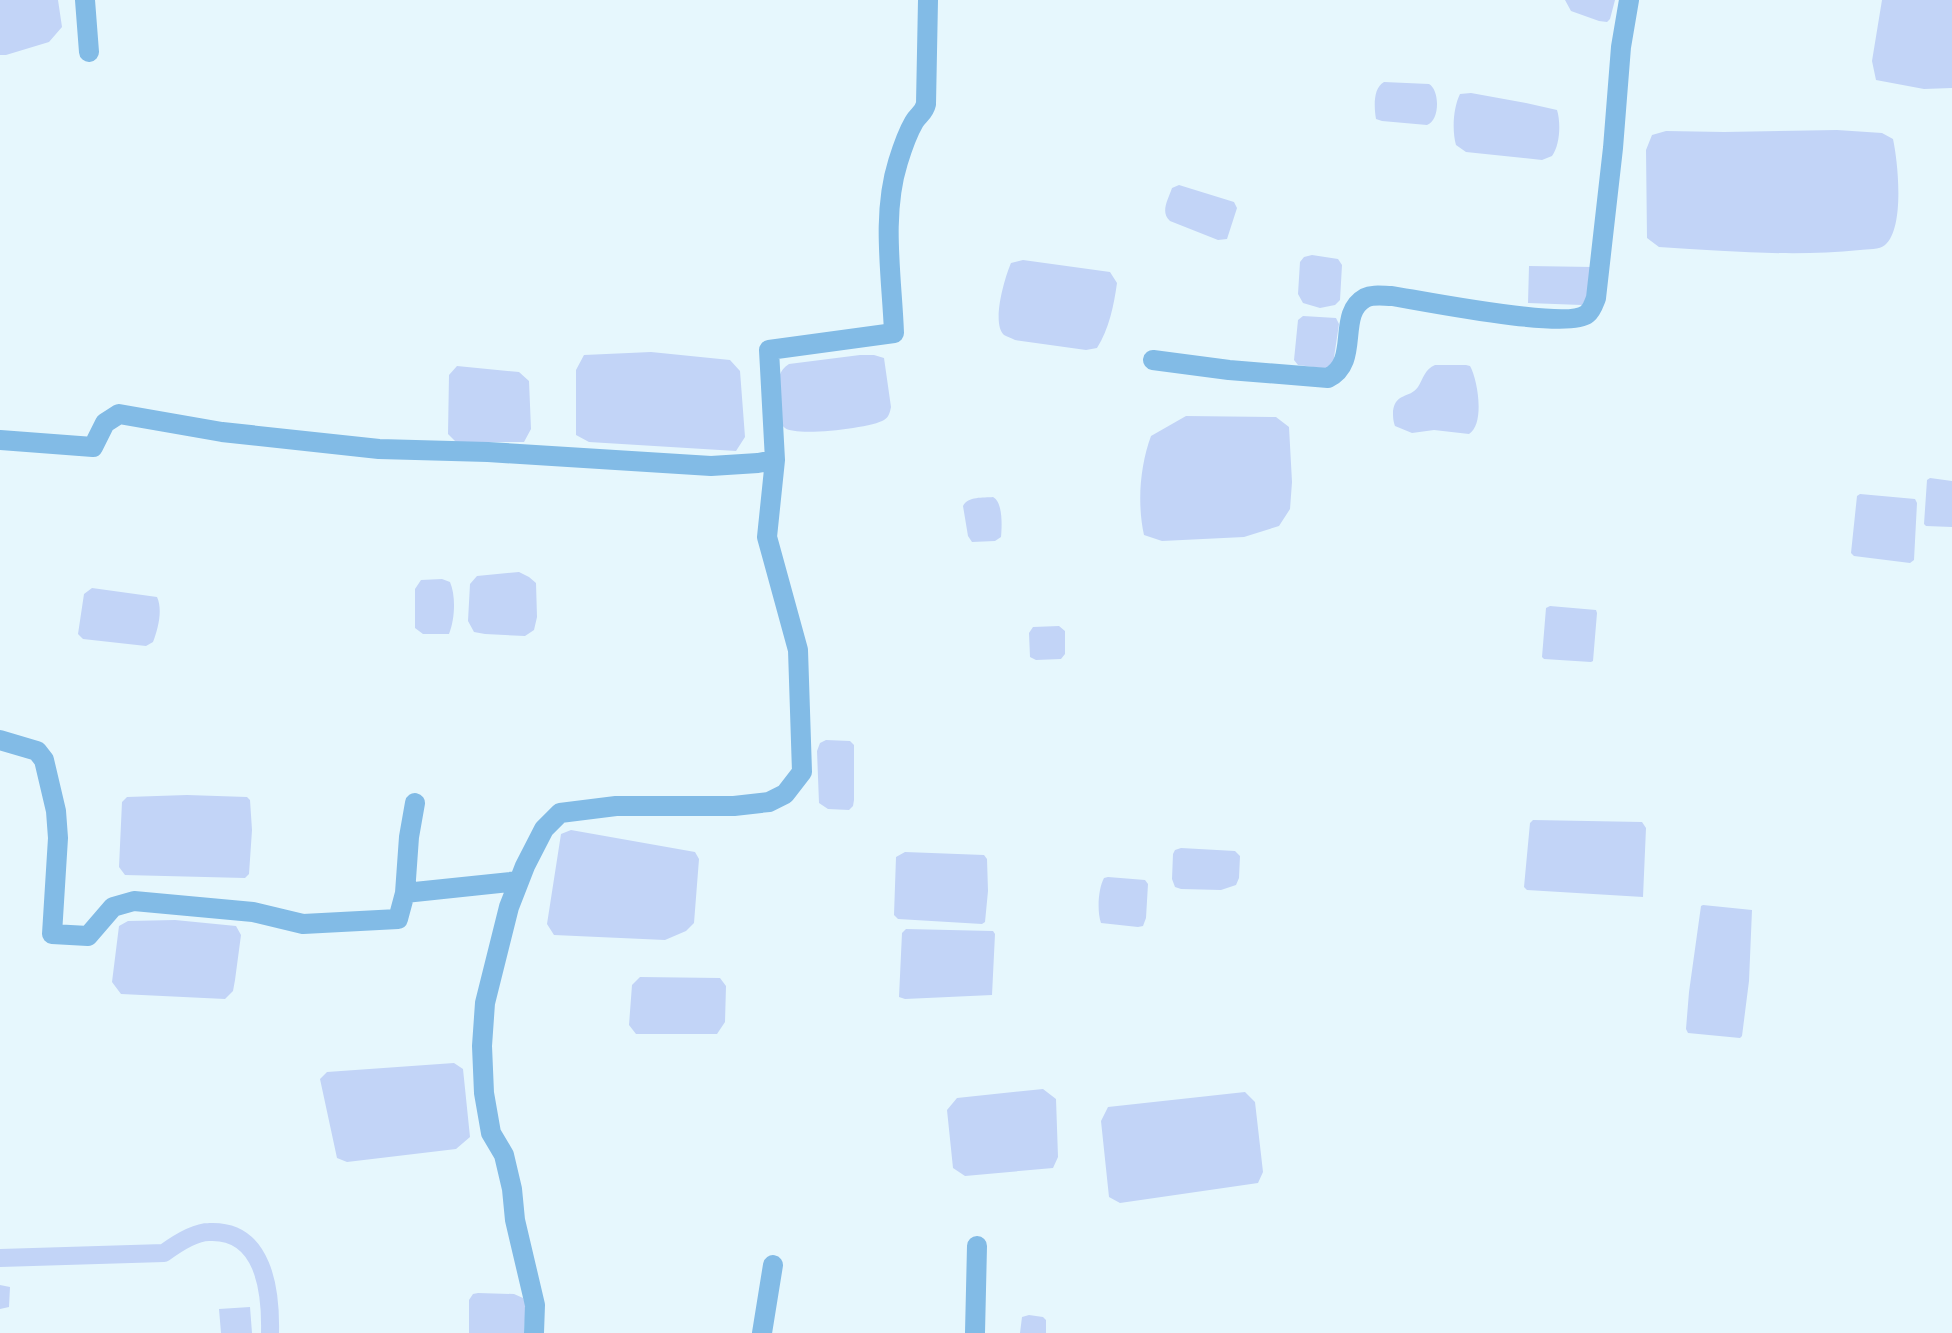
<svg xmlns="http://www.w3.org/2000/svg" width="1952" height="1333" viewBox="0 0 1952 1333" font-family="Montserrat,sans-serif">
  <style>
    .water { fill: #c2d4f7 }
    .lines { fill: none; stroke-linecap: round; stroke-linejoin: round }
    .canal { stroke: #c2d4f7; stroke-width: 18 }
    .street { stroke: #82bbe6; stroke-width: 20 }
  </style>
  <rect width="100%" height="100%" fill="#e6f7fd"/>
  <path class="water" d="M0 0H58L62 27 49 42 6 55H0Z
    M1565 0H1615L1610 19 1607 22 1599 21 1571 11Z
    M1882 0H1952V88L1924 89 1876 80 1872 61Z
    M1384 82 1429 84C1440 90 1440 121 1427 125L1382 121 1376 119C1374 107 1373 88 1384 82Z
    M1471 93 1526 103 1557 110C1561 123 1560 145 1552 156L1542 160 1466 152 1456 145C1452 131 1453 108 1460 94Z
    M1837 130 1882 133 1893 139C1898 162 1905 228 1885 245 1880 250 1867 249 1860 250 1792 257 1727 251 1659 247L1647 238 1646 150 1652 135 1666 131 1724 132Z
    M1179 185 1234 202 1237 208 1227 239 1218 240 1170 221C1160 212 1168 200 1172 188Z
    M1312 255 1338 259 1342 265 1340 300 1335 305 1320 308 1303 303 1298 294 1300 262 1304 257Z
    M1023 260 1110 272 1117 283C1114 305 1109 329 1097 348L1086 350 1015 340C1012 338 1007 337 1004 335 991 323 1005 277 1011 263Z
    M1529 266 1593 267 1591 291 1582 305 1528 303Z
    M1303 316 1336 318 1339 324 1333 364 1329 369 1298 365 1294 360 1298 320Z
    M651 352 730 360 740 371 745 437 736 451 589 442 576 435V370L584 355Z
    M860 355H874L884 358 891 407C890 412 889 417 884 420 872 428 796 437 785 428 776 421 779 405 778 395 778 381 777 372 789 364Z
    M1435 365H1466L1470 366C1478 380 1485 424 1469 434L1434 430 1412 433 1395 426C1393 420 1393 417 1393 411 1396 392 1409 399 1418 387 1423 379 1425 369 1435 365Z
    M457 366 519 372 529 381 531 429 524 442H456L448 434 449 375Z
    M1186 416 1276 417 1289 427 1292 482 1290 509 1279 526 1244 537 1162 541 1144 535C1137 503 1140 466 1151 436Z
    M1930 478 1952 481V527L1926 526 1924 524 1927 480Z
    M1860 494 1915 499 1917 503 1914 560 1910 563 1854 556 1851 553 1857 496Z
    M993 497C1003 502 1002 526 1001 537L995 541 972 542 968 536 963 506C968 496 983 498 993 497Z
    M519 572 529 577 536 583 537 617 534 630 525 636 485 634 474 632 468 621 470 584 477 576Z
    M442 579 450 582C456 596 455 619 449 634H423L415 628V589L421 580Z
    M92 588 157 597C163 610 158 629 153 642L146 646 83 639 78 634 84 594Z
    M1550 606 1596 610 1597 613 1593 661 1591 662 1544 659 1542 657 1546 608Z
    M1059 626 1065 631V654L1061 659 1036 660 1030 657 1029 633 1033 627Z
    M826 740 850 741 854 745V800L853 806 849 810 828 809 819 803 817 751 820 743Z
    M187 795 247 797 250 800 252 830 249 874 245 878 125 875 119 867 122 802 127 797Z
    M1533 820 1642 822 1646 828 1643 897 1527 890 1524 887 1530 823Z
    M571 830 695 852 699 859 694 923 686 931 665 940 554 935 547 924 561 834Z
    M1181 848 1235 851 1240 856 1239 878 1236 885 1221 890 1181 889 1175 887 1172 879 1173 854 1175 850Z
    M905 852 984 855 987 859 988 891 985 922 982 924 898 919 894 915 896 857Z
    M1108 877 1145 880 1148 884 1146 918 1143 926 1138 927 1101 923C1097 912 1098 889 1104 878Z
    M1703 905 1752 910 1749 981 1742 1036 1740 1038 1688 1033 1686 1029 1689 992 1701 906Z
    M175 920 236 926 241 935 235 980 233 991 225 999 121 994 112 982 119 926 128 921Z
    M906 929 993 931 995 934 992 995 905 999 899 997 902 933Z
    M640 977 720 978 726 986 725 1022 717 1034H636L629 1025 632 985Z
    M454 1063 463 1069 470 1137 456 1149 347 1162 337 1158 320 1079 327 1072Z
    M1043 1089 1056 1099 1058 1157 1053 1168 965 1176 953 1168 947 1110 957 1098Z
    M1245 1092 1255 1102 1263 1172 1258 1183 1120 1203 1109 1197 1101 1121 1108 1107Z
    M0 1285 10 1287 9 1307 0 1309Z
    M478 1293 514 1294 523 1298 526 1306 524 1333H469V1300L473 1294Z
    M250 1307 252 1333H221L219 1309Z
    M1029 1315 1043 1317 1046 1320V1333H1020L1022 1317Z"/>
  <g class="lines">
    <path class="canal" d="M0 1258 164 1253C175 1245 195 1232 209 1232 264 1229 271 1291 270 1333"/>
    <path class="street" d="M85 0 89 52
      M1153 360 1229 370 1328 378C1361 362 1336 314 1365 298 1373 294 1383 296 1392 296 1423 301 1567 330 1587 314 1592 310 1594 303 1596 298L1613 148 1621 47 1629 0
      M0 440 93 447 105 423 119 414 222 432 379 449 488 452 711 466 758 463 775 460 769 350 894 333C892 278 881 216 898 162 902 149 907 134 914 122 918 115 924 113 926 104L928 0
      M0 740 37 751 44 760 56 811 58 838 52 934 88 936 113 907 134 901 253 912 303 924 398 919 405 893 519 881
      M405 893 409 837 415 803
      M534 1333 535 1305 515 1220 512 1189 504 1155 491 1133 484 1093 482 1046 485 1003 509 907 525 866 544 829 560 813 616 806H734L769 802 785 794 802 772 798 650 767 537 775 460
      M762 1333 773 1265
      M975 1333 977 1246"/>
  </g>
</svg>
